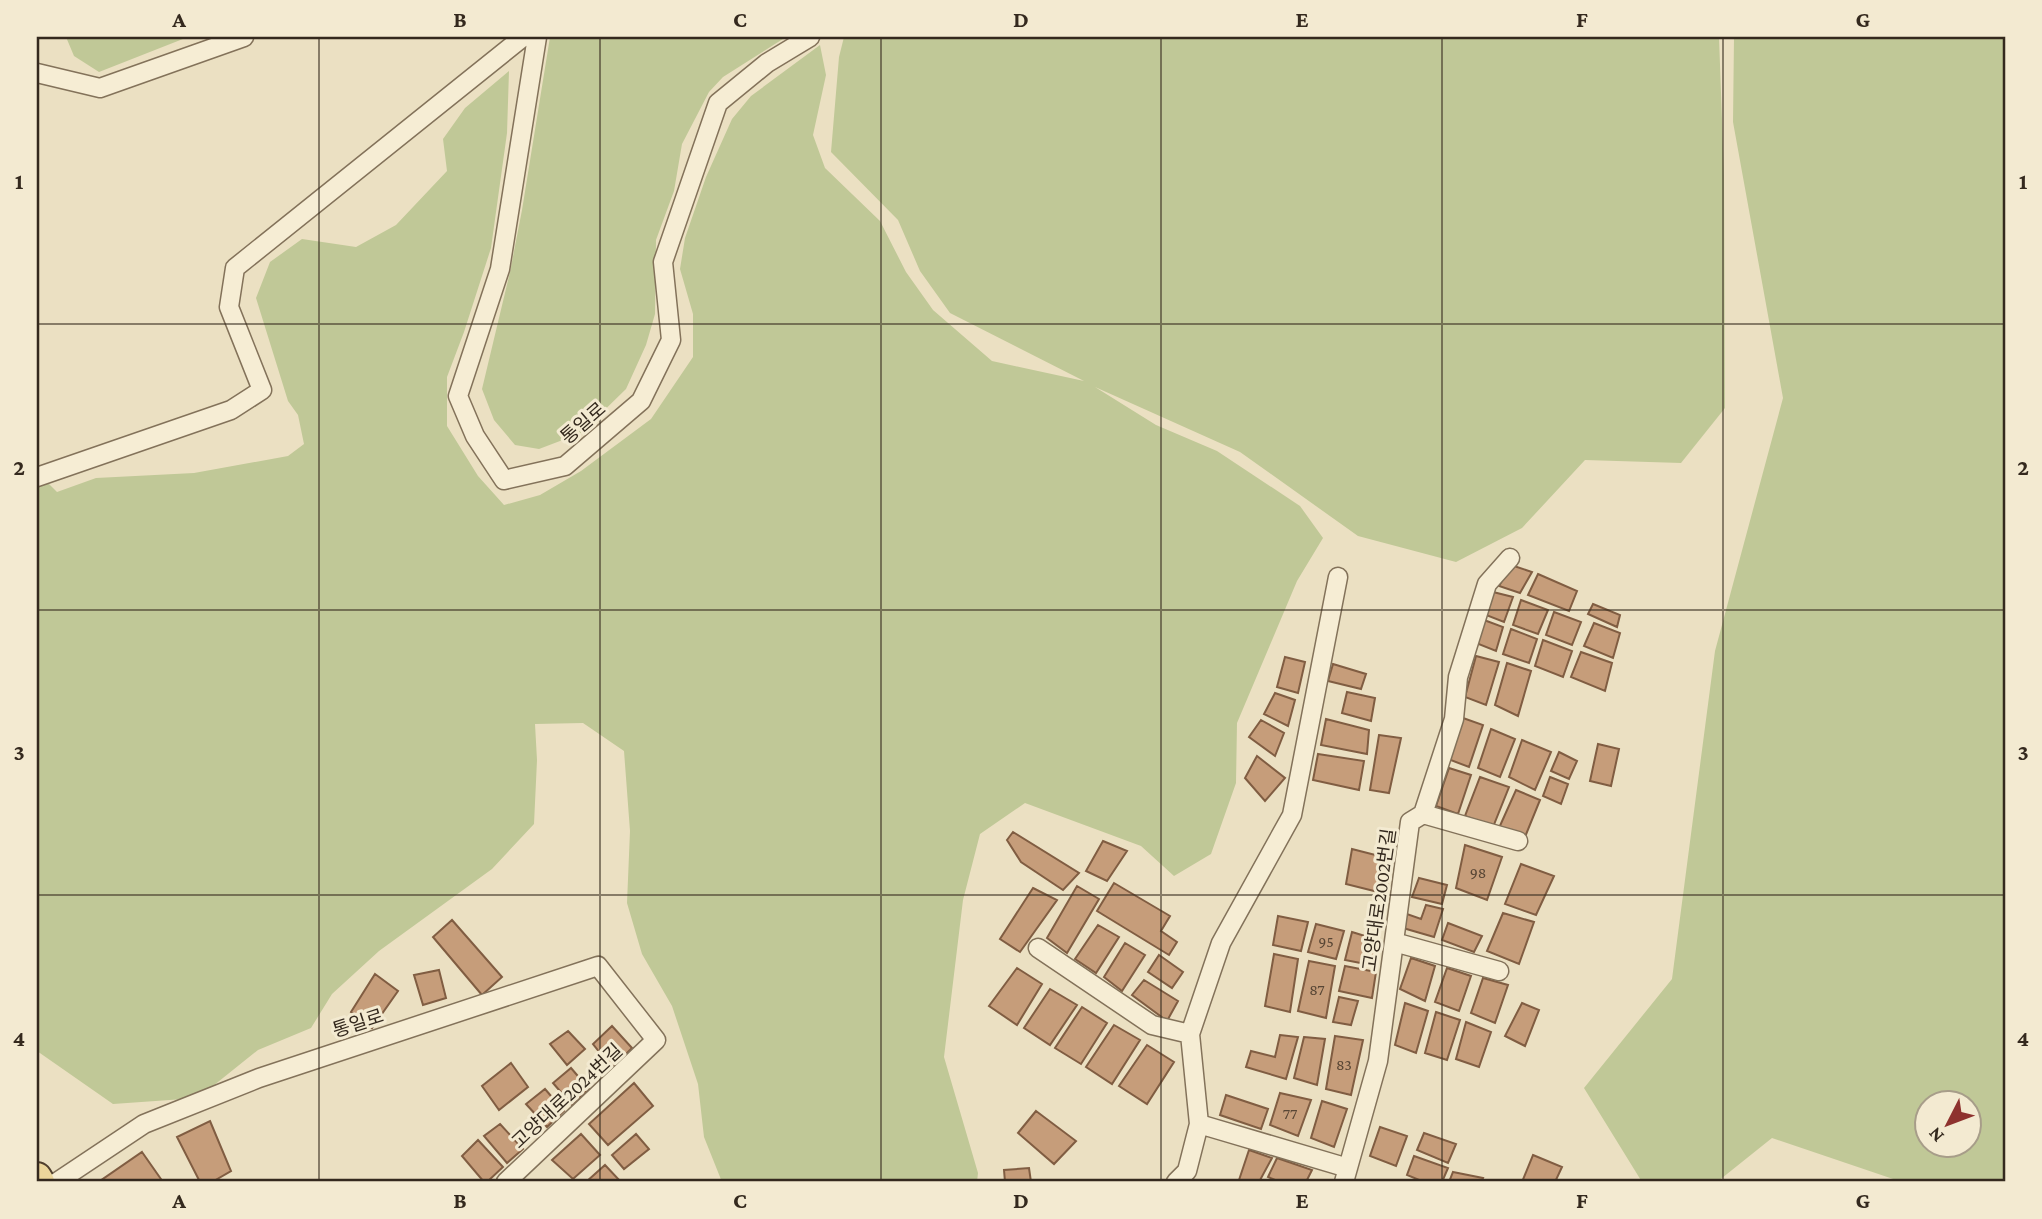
<svg xmlns="http://www.w3.org/2000/svg" width="2042" height="1219" viewBox="0 0 2042 1219" font-family="'Crimson Pro','Noto Sans KR',serif">
  <style>
    .green { fill: #c0c897; fill-rule: evenodd }
    .building { fill: #c69d7a; stroke: #805d42; stroke-width: 2 }
    .lines { fill: none; stroke-linecap: round; stroke-linejoin: round }
    .minor-casing { stroke: #83725a; stroke-width: 21 }
    .primary-casing { stroke: #51402e; stroke-width: 32 }
    .minor { stroke: #f6edd4; stroke-width: 18 }
    .primary { stroke: #ecd69b; stroke-width: 28 }
    .grid { fill: none; stroke: #34291e; stroke-width: 2; stroke-opacity: 0.55 }
    .labels { text-anchor: middle; dominant-baseline: central; stroke-width: 6; stroke-linejoin: round; paint-order: stroke }
    .number-label { font-size: 16px; fill: #584635 }
    .street-label { font-size: 19px; fill: #34291e; stroke: #f3ead1 }
    .neatline { fill: none; stroke: #34291e; stroke-width: 2.5 }
    .grid-label { font-size: 23px; text-anchor: middle; font-weight: bold; fill: #34291e }
  </style>
  <rect width="100%" height="100%" fill="#ebe0c2"/>
  <path class="green" d="M66 37H188L99 72 74 56Z
    M550 37H786L723 77 709 92 682 144 674 191 656 240 655 314 646 345 626 389 581 433 539 449 515 445 494 420 482 389 510 272 522 210Z
    M844 37H1719L1724 176 1725 408 1681 463 1585 460 1522 528 1456 562 1358 536 1240 452 1095 387 1156 425 1217 451 1300 506 1323 538 1297 581 1237 723 1236 783 1211 854 1174 876 1141 846 1025 803 980 834 963 900 944 1057 978 1173 977 1182H722L704 1137 698 1084 672 1006 642 954 627 903 630 831 624 751 583 723 535 724 537 760 534 824 492 869 379 951 332 994 311 1028 258 1050 198 1098 113 1104 37 1051V472L57 492 96 478 194 473 288 456 304 444 298 415 288 401 256 298 270 262 302 239 356 247 396 225 447 171 443 139 465 108 509 71 507 133 491 248 464 332 447 377V426L478 476 504 505 540 495 581 471 651 419 693 357V314L680 269 685 238 706 177 732 119 751 96 820 45 826 75 813 135 825 168 880 221 906 272 933 310 992 361 1084 381 950 313 920 271 898 220 831 152 839 57Z
    M1734 37H2005V1182H1902L1772 1138 1717 1182H1642L1584 1088 1672 979 1715 651 1783 398 1733 122ZM1926 1104H1968V1146H1926Z"/>
  <path class="building" d="M1511 565 1532 572 1520 593 1499 586Z
    M1538 574 1577 591 1569 611 1528 595Z
    M1493 592 1513 597 1504 622 1486 615Z
    M1521 600 1548 610 1538 634 1513 625Z
    M1593 604 1620 615 1617 627 1588 614Z
    M1554 612 1581 622 1572 645 1546 635Z
    M1484 620 1503 627 1496 651 1476 643Z
    M1594 623 1620 633 1613 658 1584 646Z
    M1511 629 1537 639 1529 663 1503 654Z
    M1543 640 1572 651 1563 677 1535 666Z
    M1581 652 1612 663 1605 691 1571 677Z
    M1476 656 1499 662 1486 705 1465 697Z
    M1285 657 1305 662 1298 693 1277 687Z
    M1507 663 1531 671 1518 716 1495 705Z
    M1333 664 1366 674 1361 689 1328 681Z
    M1347 692 1375 698 1371 721 1342 713Z
    M1275 693 1295 700 1288 726 1264 714Z
    M1463 718 1483 725 1469 767 1448 759Z
    M1326 719 1369 730 1367 754 1321 745Z
    M1261 720 1284 733 1275 756 1249 737Z
    M1491 729 1515 739 1500 777 1478 768Z
    M1379 735 1401 738 1389 793 1370 790Z
    M1522 740 1551 752 1535 790 1509 777Z
    M1598 744 1619 749 1611 786 1590 781Z
    M1559 752 1577 761 1569 779 1551 771Z
    M1318 754 1364 761 1359 790 1313 780Z
    M1257 756 1285 778 1265 801 1245 778Z
    M1449 768 1471 775 1458 814 1436 806Z
    M1480 777 1509 787 1493 827 1465 816Z
    M1550 777 1568 784 1561 804 1543 796Z
    M1516 790 1540 800 1525 837 1499 828Z
    M1013 832 1079 873 1063 890 1021 862 1007 840Z
    M1103 841 1127 851 1107 881 1086 871Z
    M1465 845 1502 857 1487 900 1456 888Z
    M1352 849 1391 859 1386 894 1346 884Z
    M1521 864 1554 876 1536 915 1505 904Z
    M1419 878 1447 885 1442 904 1412 897Z
    M1114 883 1170 916 1161 931 1177 942 1169 955 1097 911Z
    M1077 886 1099 899 1067 953 1047 938Z
    M1033 888 1057 900 1020 952 1000 939Z
    M1426 905 1443 909 1434 937 1403 928 1407 914 1421 919Z
    M1503 913 1534 922 1519 964 1487 951Z
    M1278 916 1308 922 1301 951 1273 945Z
    M452 920 502 977 482 995 433 937Z
    M1448 923 1482 936 1474 952 1442 940Z
    M1316 924 1344 931 1336 959 1308 952Z
    M1098 925 1119 937 1096 973 1075 959Z
    M1352 932 1378 940 1376 966 1345 960Z
    M1125 943 1145 955 1122 991 1104 977Z
    M1274 954 1298 959 1290 1012 1265 1006Z
    M1159 955 1183 972 1172 988 1148 972Z
    M1411 958 1435 966 1425 1001 1400 989Z
    M1309 961 1335 966 1326 1018 1298 1011Z
    M1345 966 1376 972 1372 998 1339 991Z
    M1017 968 1042 984 1017 1025 989 1006Z
    M1447 968 1471 976 1459 1011 1435 1002Z
    M439 970 446 998 423 1005 414 975Z
    M375 974 398 991 372 1028 351 1012Z
    M1483 978 1508 985 1495 1023 1471 1013Z
    M1144 980 1178 1001 1167 1021 1132 995Z
    M1050 989 1077 1005 1050 1045 1024 1028Z
    M1339 997 1358 1001 1351 1025 1333 1022Z
    M1405 1003 1428 1011 1416 1053 1395 1045Z
    M1522 1003 1539 1010 1525 1046 1505 1036Z
    M1082 1007 1107 1023 1081 1064 1055 1048Z
    M1436 1012 1460 1020 1447 1060 1425 1053Z
    M1466 1022 1491 1032 1479 1067 1456 1059Z
    M1114 1025 1140 1040 1112 1084 1086 1067Z
    M612 1026 632 1048 612 1068 593 1044Z
    M568 1031 585 1049 567 1065 550 1044Z
    M1280 1035 1298 1037 1286 1079 1246 1067 1251 1051 1275 1057Z
    M1335 1036 1363 1040 1351 1095 1326 1089Z
    M1304 1037 1325 1039 1317 1085 1294 1078Z
    M1147 1045 1174 1062 1147 1104 1119 1086Z
    M511 1063 528 1087 499 1110 482 1086Z
    M571 1068 589 1089 572 1105 553 1083Z
    M634 1083 653 1106 608 1145 589 1124Z
    M545 1089 564 1111 547 1127 526 1104Z
    M1280 1093 1311 1100 1298 1136 1270 1125Z
    M1226 1095 1268 1109 1261 1129 1220 1115Z
    M1322 1101 1347 1109 1334 1147 1311 1138Z
    M1036 1111 1076 1141 1054 1164 1018 1133Z
    M210 1121 231 1171 212 1182H200L177 1137Z
    M500 1124 523 1149 507 1163 484 1136Z
    M1380 1127 1407 1136 1396 1166 1370 1156Z
    M1424 1133 1456 1144 1448 1163 1417 1150Z
    M581 1134 600 1155 573 1179 552 1160Z
    M636 1134 649 1149 624 1169 612 1155Z
    M478 1140 503 1167 487 1182H484L462 1156Z
    M1249 1150 1272 1158 1259 1182H1245L1239 1180Z
    M142 1152 163 1182H101L100 1181Z
    M1533 1155 1562 1167 1555 1182H1522Z
    M1414 1156 1448 1168 1442 1182H1424L1407 1175Z
    M1277 1158 1312 1170 1306 1182H1280L1268 1177Z
    M605 1165 621 1182H586Z
    M1029 1168 1031 1182H1005L1004 1170Z
    M1453 1172 1483 1178 1481 1182H1449Z"/>
  <g class="lines">
    <g class="minor-casing">
      <path id="minor" d="M537 37 500 269 458 396 475 436 504 480 565 466 641 401 671 340 663 262 718 103 767 63 810 37
        M37 73 100 88 244 37
        M37 477 231 410 262 390 229 307 235 268 523 37
        M1423 814 1518 841
        M1394 942 1499 971
        M1038 948 1152 1025 1190 1034
        M1199 1124 1348 1168
        M57 1182 144 1124 259 1078 598 966 656 1040 506 1182
        M1176 1182 1187 1171 1199 1124 1190 1034 1221 943 1292 815 1338 577
        M1344 1182 1378 1061 1410 822 1423 814 1454 719 1458 677 1487 584 1510 558"/>
    </g>
    <g class="primary-casing">
      <path id="primary" d="M37 1177 40 1182"/>
    </g>
    <use href="#minor" class="minor"/>
    <use href="#primary" class="primary"/>
  </g>
  <path class="grid" d="M319 37V1182M600 37V1182M881 37V1182M1161 37V1182M1442 37V1182M1723 37V1182M37 324H2005M37 610H2005M37 895H2005"/>
  <g class="labels">
    <g class="number-label">
      <text x="1478" y="872">98</text>
      <text x="1326" y="941">95</text>
      <text x="1317" y="989">87</text>
      <text x="1344" y="1064">83</text>
      <text x="1290" y="1113">77</text>
    </g>
    <g class="street-label">
      <text transform="translate(583 423) rotate(-41)">통일로</text>
      <text transform="translate(1379 900) rotate(-82)">고양대로2002번길</text>
      <text transform="translate(358 1023) rotate(-18)">통일로</text>
      <text transform="translate(567 1096) rotate(-43)">고양대로2024번길</text>
    </g>
  </g>
  <rect width="2042" height="1219" fill="none" stroke="#f3ead1" stroke-width="77"/>
  <g transform="translate(1948 1124) rotate(228)"><circle r="33" fill="#f3ead1" stroke="#a79d89" stroke-width="2"/>
  <path d="M0-5L12 26L0 18L-12 26Z" fill="#8e322e"/>
  <text y="-10" font-size="19" font-weight="bold" text-anchor="middle" fill="#34291e">N</text>
  </g>
  <rect x="38" y="38" width="1966" height="1142" class="neatline"/>
  <g class="grid-label">
    <text x="179" y="27">A</text>
    <text x="460" y="27">B</text>
    <text x="740" y="27">C</text>
    <text x="1021" y="27">D</text>
    <text x="1302" y="27">E</text>
    <text x="1582" y="27">F</text>
    <text x="1863" y="27">G</text>
    <text x="19" y="189">1</text>
    <text x="2023" y="189">1</text>
    <text x="19" y="475">2</text>
    <text x="2023" y="475">2</text>
    <text x="19" y="760">3</text>
    <text x="2023" y="760">3</text>
    <text x="19" y="1046">4</text>
    <text x="2023" y="1046">4</text>
    <text x="179" y="1208">A</text>
    <text x="460" y="1208">B</text>
    <text x="740" y="1208">C</text>
    <text x="1021" y="1208">D</text>
    <text x="1302" y="1208">E</text>
    <text x="1582" y="1208">F</text>
    <text x="1863" y="1208">G</text>
  </g>
</svg>
